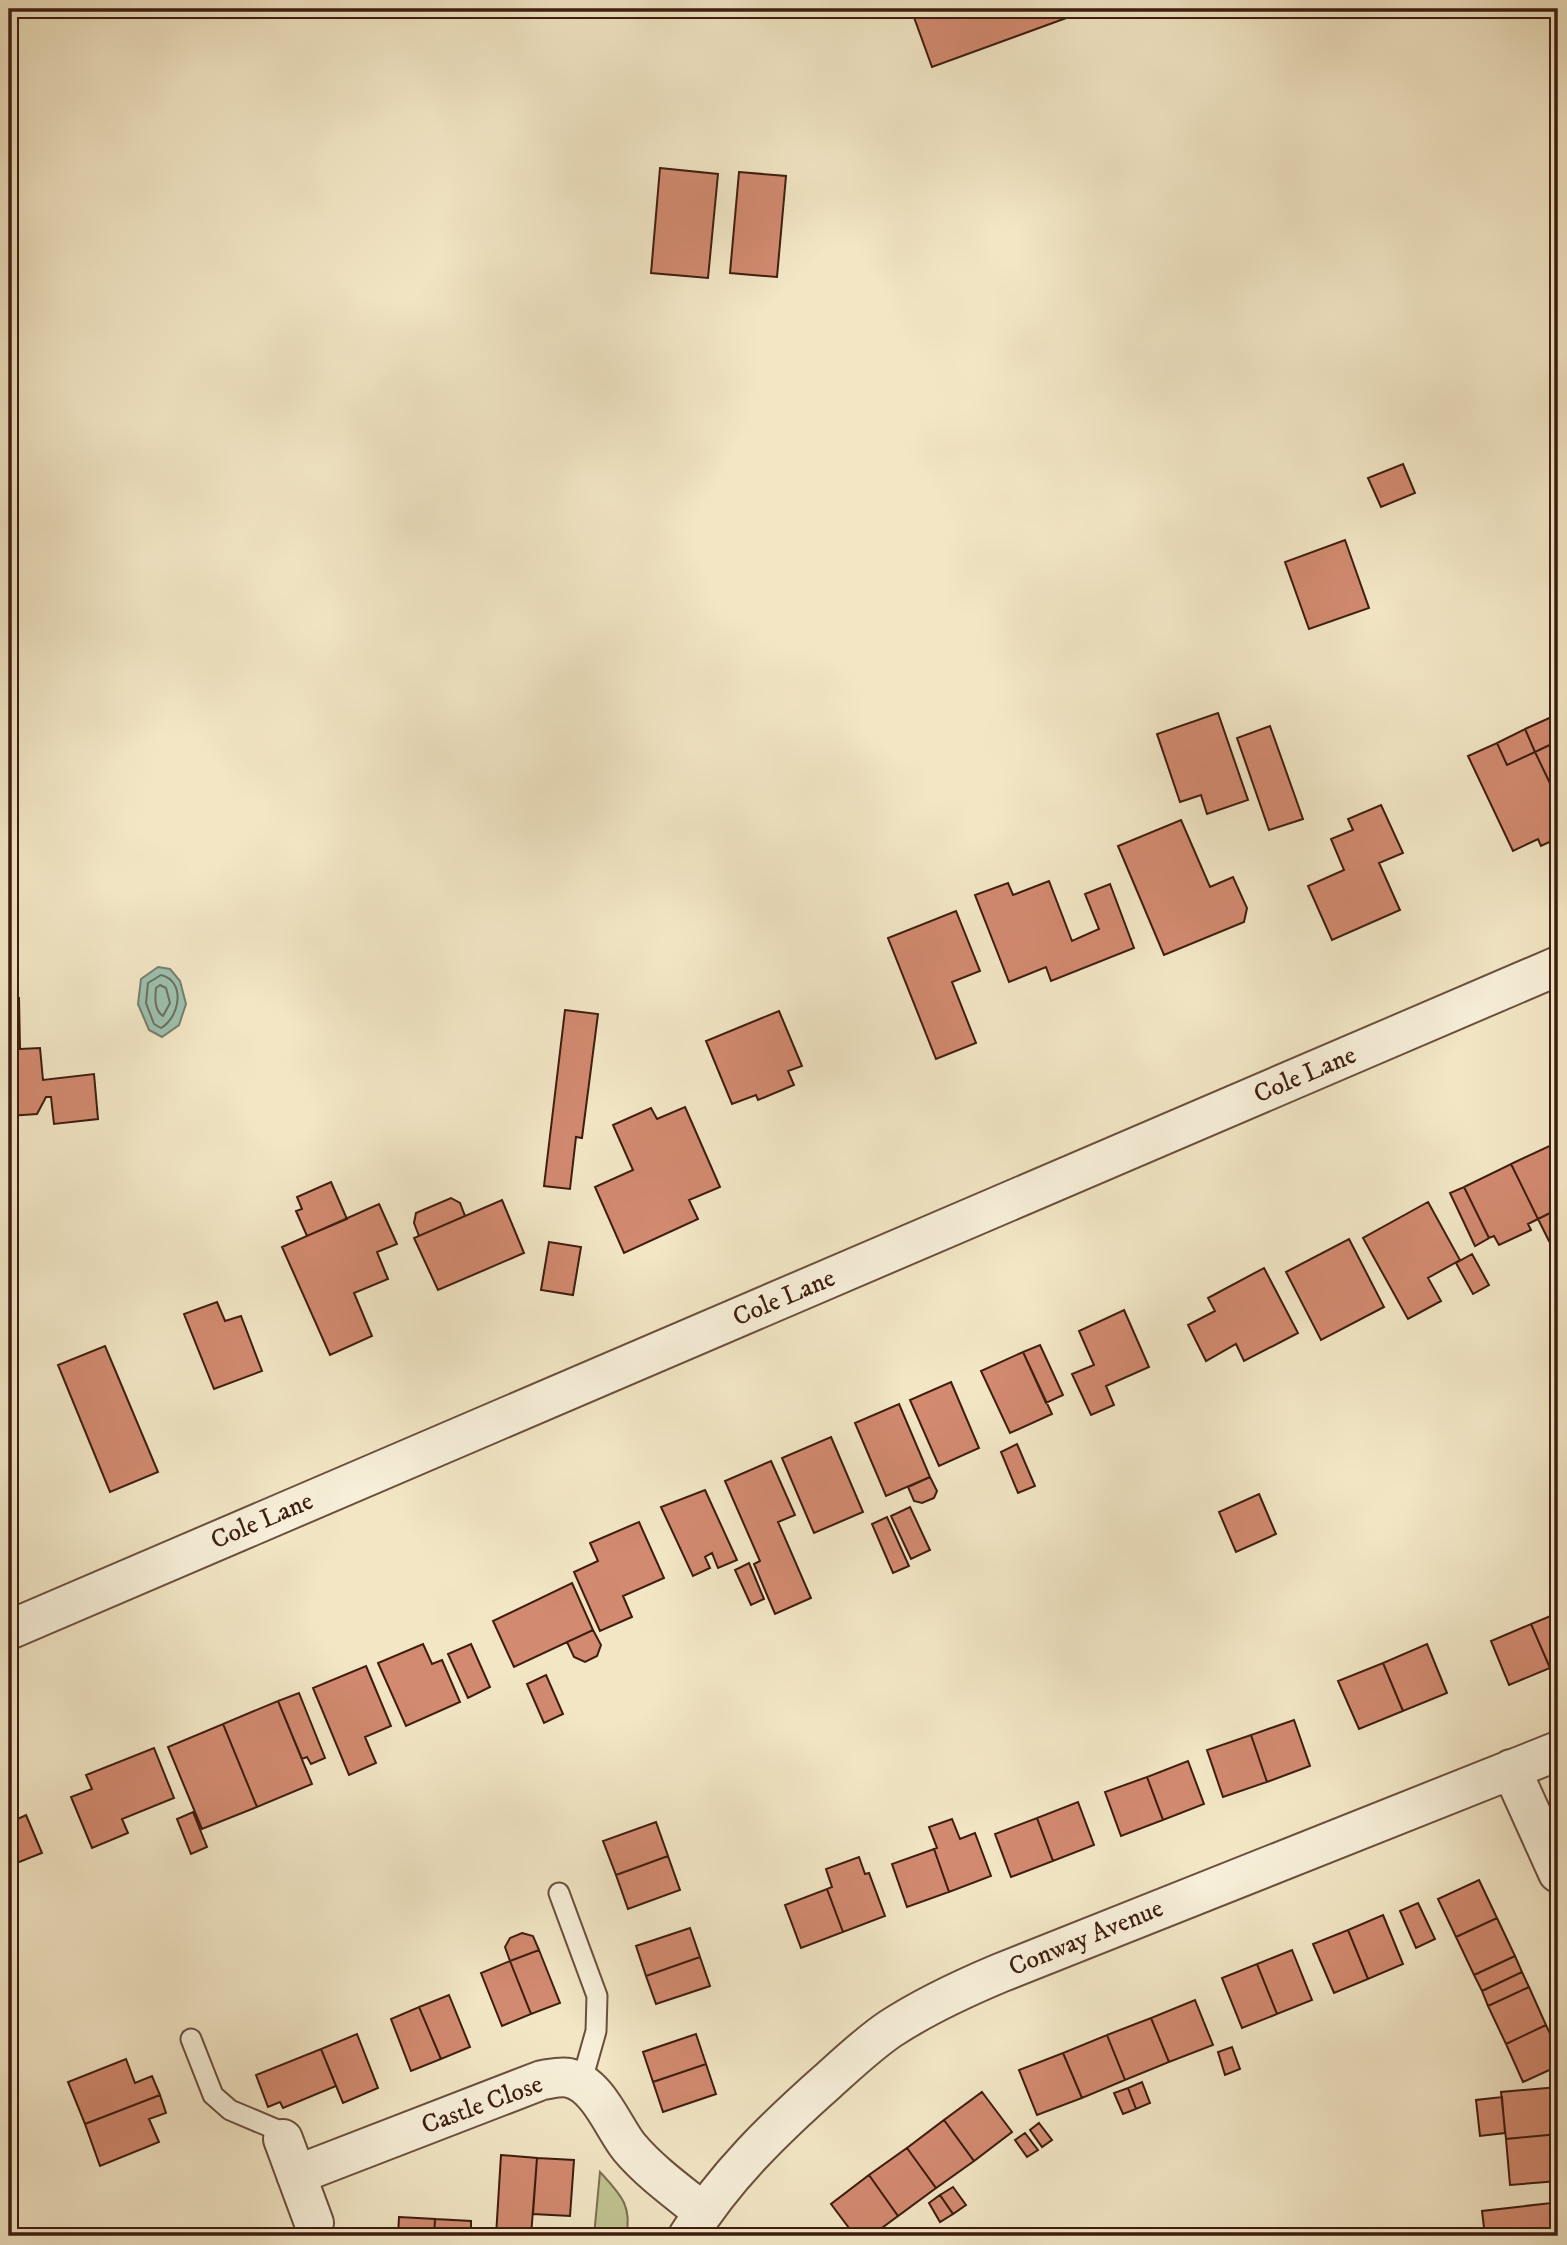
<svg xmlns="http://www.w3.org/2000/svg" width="1567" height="2245" viewBox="0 0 1567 2245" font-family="'IM FELL DW Pica',serif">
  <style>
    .green { fill: #bfc391; stroke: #7e7050; stroke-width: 2 }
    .water { fill: #9cc0ae; stroke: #767f6e; stroke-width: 2 }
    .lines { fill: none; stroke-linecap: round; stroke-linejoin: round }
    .shore { stroke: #6d6e5e; stroke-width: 2 }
    .building { fill: #d28a70; stroke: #3e1d0f; stroke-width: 2 }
    .lane-casing { stroke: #6b4f3c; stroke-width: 23 }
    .street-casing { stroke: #6b4f3c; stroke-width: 42 }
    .lane { stroke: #f7efd9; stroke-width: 19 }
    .street { stroke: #f7efd9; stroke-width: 38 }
    .labels { text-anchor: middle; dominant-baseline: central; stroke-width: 5; stroke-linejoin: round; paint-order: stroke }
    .street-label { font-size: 26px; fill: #3e1d0f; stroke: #f7efd9 }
  </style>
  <rect width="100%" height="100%" fill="#f2e6c5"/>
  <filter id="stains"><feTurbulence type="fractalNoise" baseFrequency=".00286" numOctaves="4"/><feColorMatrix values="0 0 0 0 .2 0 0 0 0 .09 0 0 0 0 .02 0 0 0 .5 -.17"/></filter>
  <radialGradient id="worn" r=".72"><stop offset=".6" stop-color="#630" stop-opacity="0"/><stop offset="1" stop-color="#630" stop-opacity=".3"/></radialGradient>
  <path class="green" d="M600 2172C619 2193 633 2205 626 2236H594Z"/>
  <path class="water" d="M158 967 170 969 180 981 186 1004 179 1025 162 1037 149 1030 138 1004 141 979Z"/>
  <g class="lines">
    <path class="shore" d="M161 975C186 981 180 1017 161 1028L154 1024 146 1003 148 983Z
      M160 985 166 988 170 1003 163 1016C154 1010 155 998 156 988Z"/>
  </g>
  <path class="building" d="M911 9H1091L932 67Z
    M660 168 718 174 708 278 651 273Z
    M739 172 786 176 777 277 730 273Z
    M1403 464 1415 493 1381 507 1368 478Z
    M1345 540 1369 608 1309 629 1285 562Z
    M1218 713 1248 800 1207 814 1201 795 1180 802 1157 734Z
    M1558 714V741L1535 752 1525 729Z
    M1270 726 1303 819 1269 830 1237 738Z
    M1525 729 1535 752 1507 765 1497 743Z
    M1558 741V800L1535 752Z
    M1497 743 1507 765 1535 752 1558 800V838L1541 846 1538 839 1513 851 1468 756Z
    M1381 805 1403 853 1379 863 1400 910 1332 940 1308 886 1344 870 1331 839 1353 830 1348 819Z
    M1181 820 1210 887 1233 877 1247 908 1244 922 1164 955 1118 846Z
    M1049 881 1072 941 1099 929 1085 894 1110 884 1134 948 1051 981 1046 967 1009 982 975 895 1008 883 1013 895Z
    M956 911 980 971 952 982 976 1043 936 1059 888 938Z
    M19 998 20 1049 40 1048 43 1080 94 1074 98 1119 54 1124 51 1097H46L37 1114 9 1116V999Z
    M565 1010 598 1014 582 1138 576 1137 570 1189 544 1186Z
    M779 1011 802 1066 788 1071 794 1085 758 1100 756 1095 732 1104 706 1041Z
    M685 1107 720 1187 689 1200 698 1219 624 1253 595 1187 633 1170 613 1125 651 1108 657 1119Z
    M1558 1142V1209L1538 1219 1511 1164Z
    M1511 1164 1538 1219 1528 1224 1531 1230 1499 1245 1494 1236 1489 1238 1464 1187Z
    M331 1182 347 1219 307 1236 296 1211 302 1209 297 1197Z
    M1464 1187 1489 1238 1475 1246 1450 1193Z
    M451 1198 460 1203 465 1216 419 1236 414 1223 416 1213Z
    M502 1200 524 1253 438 1290 414 1238Z
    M1428 1202 1460 1260 1428 1278 1441 1301 1408 1319 1363 1238Z
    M379 1204 397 1244 377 1252 388 1279 354 1293 372 1336 330 1355 282 1247Z
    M1558 1209V1236L1549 1241 1538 1219Z
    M1349 1239 1384 1307 1321 1340 1286 1272Z
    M549 1242 581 1247 573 1295 541 1290Z
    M1472 1254 1489 1285 1473 1294 1456 1263Z
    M1264 1268 1298 1333 1244 1361 1236 1344 1206 1361 1188 1325 1215 1311 1208 1298Z
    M217 1302 225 1321 241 1316 262 1371 214 1389 184 1314Z
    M1124 1310 1149 1367 1106 1386 1114 1405 1091 1415 1072 1374 1094 1365 1079 1331Z
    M1040 1345 1063 1395 1046 1403 1023 1352Z
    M105 1346 158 1472 110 1492 58 1365Z
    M1023 1352 1052 1414 1010 1433 981 1371Z
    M951 1382 979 1448 939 1466 910 1400Z
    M899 1404 930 1477 886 1496 855 1423Z
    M831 1437 863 1512 814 1533 782 1458Z
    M1017 1444 1035 1486 1018 1493 1001 1452Z
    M771 1461 795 1515 778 1522 811 1598 775 1614 754 1564 760 1561 725 1481Z
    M930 1477 937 1491 934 1498 922 1503 914 1501 908 1487Z
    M705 1490 737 1560 718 1568 712 1553 705 1557 710 1568 693 1576 661 1507Z
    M1259 1494 1276 1534 1236 1552 1219 1512Z
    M910 1507 930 1550 911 1559 891 1516Z
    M887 1517 909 1566 893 1573 872 1524Z
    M639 1522 664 1578 623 1596 632 1617 600 1631 574 1572 598 1561 590 1543Z
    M749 1563 764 1599 751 1605 735 1570Z
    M572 1583 593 1630 514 1667 493 1621Z
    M1558 1613V1665L1550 1668 1531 1624Z
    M1531 1624 1550 1668 1509 1685 1491 1641Z
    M593 1630 601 1645 597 1656 585 1662 574 1657 567 1642Z
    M423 1644 432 1664 442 1660 460 1702 406 1726 378 1663Z
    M471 1644 490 1687 468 1698 448 1654Z
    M1427 1644 1447 1693 1403 1711 1383 1663Z
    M1383 1663 1403 1711 1359 1729 1338 1681Z
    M366 1666 391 1726 365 1737 376 1763 349 1775 313 1688Z
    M546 1675 563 1714 544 1723 527 1684Z
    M299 1693 325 1758 311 1764 307 1757 302 1759 278 1701Z
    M278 1701 312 1784 257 1807 223 1724Z
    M1294 1720 1310 1766 1267 1782 1251 1735Z
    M223 1724 257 1807 202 1829 168 1747Z
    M1251 1735 1267 1782 1223 1797 1207 1750Z
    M154 1748 174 1798 122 1819 128 1833 92 1848 71 1797 92 1789 86 1775Z
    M1188 1761 1204 1804 1163 1820 1147 1777Z
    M1147 1777 1163 1820 1121 1836 1105 1792Z
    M1078 1802 1094 1845 1053 1861 1037 1818Z
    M193 1812 207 1847 191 1854 177 1819Z
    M26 1815 42 1853 9 1866V1823Z
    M1037 1818 1053 1861 1011 1877 995 1834Z
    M952 1819 960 1839 975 1833 991 1876 949 1892 934 1849 937 1848 929 1827Z
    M656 1822 668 1856 616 1875 603 1841Z
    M934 1849 949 1892 907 1907 892 1864Z
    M668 1856 680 1890 628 1909 616 1875Z
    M859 1857 865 1874 869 1873 885 1916 843 1932 827 1889 832 1887 826 1869Z
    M1479 1880 1497 1918 1456 1937 1438 1899Z
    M827 1889 843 1932 801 1948 785 1905Z
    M1418 1903 1435 1939 1416 1948 1400 1911Z
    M1383 1915 1403 1964 1368 1979 1348 1930Z
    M1497 1918 1515 1956 1474 1975 1456 1937Z
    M690 1928 700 1957 646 1976 636 1946Z
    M1348 1930 1368 1979 1334 1993 1313 1944Z
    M522 1933 533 1936 539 1950 510 1961 505 1947 510 1938Z
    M539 1950 560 2003 531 2014 510 1961Z
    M1292 1950 1312 2000 1277 2014 1257 1964Z
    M1515 1956 1522 1972 1482 1991 1474 1975Z
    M700 1957 710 1986 656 2004 646 1976Z
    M510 1961 531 2014 502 2026 481 1973Z
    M1257 1964 1277 2014 1242 2028 1222 1978Z
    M1522 1972 1529 1987 1488 2006 1482 1991Z
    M1529 1987 1546 2025 1506 2044 1488 2006Z
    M449 1995 470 2047 441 2059 419 2007Z
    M1195 2000 1213 2045 1169 2062 1151 2018Z
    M419 2007 441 2059 411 2071 391 2019Z
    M1151 2018 1169 2062 1125 2080 1107 2035Z
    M1546 2025 1558 2051V2066L1523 2082 1506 2044Z
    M357 2034 378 2088 343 2103 321 2049Z
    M696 2034 706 2064 653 2082 643 2052Z
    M1107 2035 1125 2080 1082 2098 1063 2053Z
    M1232 2047 1240 2069 1225 2075 1218 2052Z
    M321 2049 336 2086 283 2108 280 2102 268 2107 256 2075Z
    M1063 2053 1082 2098 1037 2115 1019 2070Z
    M126 2059 135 2083 152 2076 160 2095 85 2124 68 2082Z
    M706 2064 716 2094 663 2112 653 2082Z
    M1142 2082 1150 2103 1136 2109 1128 2088Z
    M1558 2087V2134L1506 2139 1501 2092Z
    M1128 2088 1136 2109 1123 2114 1114 2093Z
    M982 2092 1012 2132 974 2161 944 2120Z
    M160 2095 166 2113 149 2119 159 2142 100 2166 85 2124Z
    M1502 2097 1505 2133 1480 2136 1476 2100Z
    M944 2120 974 2161 936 2188 907 2148Z
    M1039 2123 1052 2140 1042 2147 1030 2130Z
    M1025 2133 1038 2150 1027 2157 1015 2140Z
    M1558 2134V2181L1510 2185 1506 2139Z
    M907 2148 936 2188 898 2216 869 2175Z
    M501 2155 537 2158 531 2236H496Z
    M537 2158 574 2160 570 2216 533 2214Z
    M869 2175 898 2216 871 2236H855L831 2204Z
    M953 2187 966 2205 953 2214 940 2195Z
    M940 2195 953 2214 940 2222 929 2203Z
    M1551 2203 1553 2230 1485 2236 1482 2211Z
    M399 2217 435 2219 434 2236H398Z
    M435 2219 471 2221V2236H434Z
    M1553 2230 1554 2236H1497Z"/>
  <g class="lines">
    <g class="lane-casing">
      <path id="lane" d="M559 1893 597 1996 596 2031 581 2084
        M191 2039 213 2095 230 2110 280 2131 283 2139"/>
    </g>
    <g class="street-casing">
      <path id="street" d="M9 1630 1558 966
        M1511 1769 1558 1873
        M283 2139 314 2223
        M296 2175 542 2080C550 2079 561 2076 569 2078 598 2084 613 2127 629 2147 650 2172 678 2192 703 2212
        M688 2236C725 2176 775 2128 828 2081 848 2063 868 2044 890 2029 925 2006 962 1989 1000 1973L1558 1751"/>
    </g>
    <use href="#lane" class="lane"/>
    <use href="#street" class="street"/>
  </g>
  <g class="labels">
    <g class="street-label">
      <text transform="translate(1305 1075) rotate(-23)">Cole Lane</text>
      <text transform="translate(784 1298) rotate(-23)">Cole Lane</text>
      <text transform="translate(262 1521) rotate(-23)">Cole Lane</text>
      <text transform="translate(1086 1938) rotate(-22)">Conway Avenue</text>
      <text transform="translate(482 2105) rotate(-20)">Castle Close</text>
    </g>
  </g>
  <rect width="1567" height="2245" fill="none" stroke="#f2e6c5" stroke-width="35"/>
  <rect x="10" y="10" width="1546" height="2224" fill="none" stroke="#3e1d0f" stroke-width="3.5"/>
  <rect x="18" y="18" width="1532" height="2210" fill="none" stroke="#3e1d0f" stroke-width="2"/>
  <rect width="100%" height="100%" filter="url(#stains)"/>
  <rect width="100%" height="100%" fill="url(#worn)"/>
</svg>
